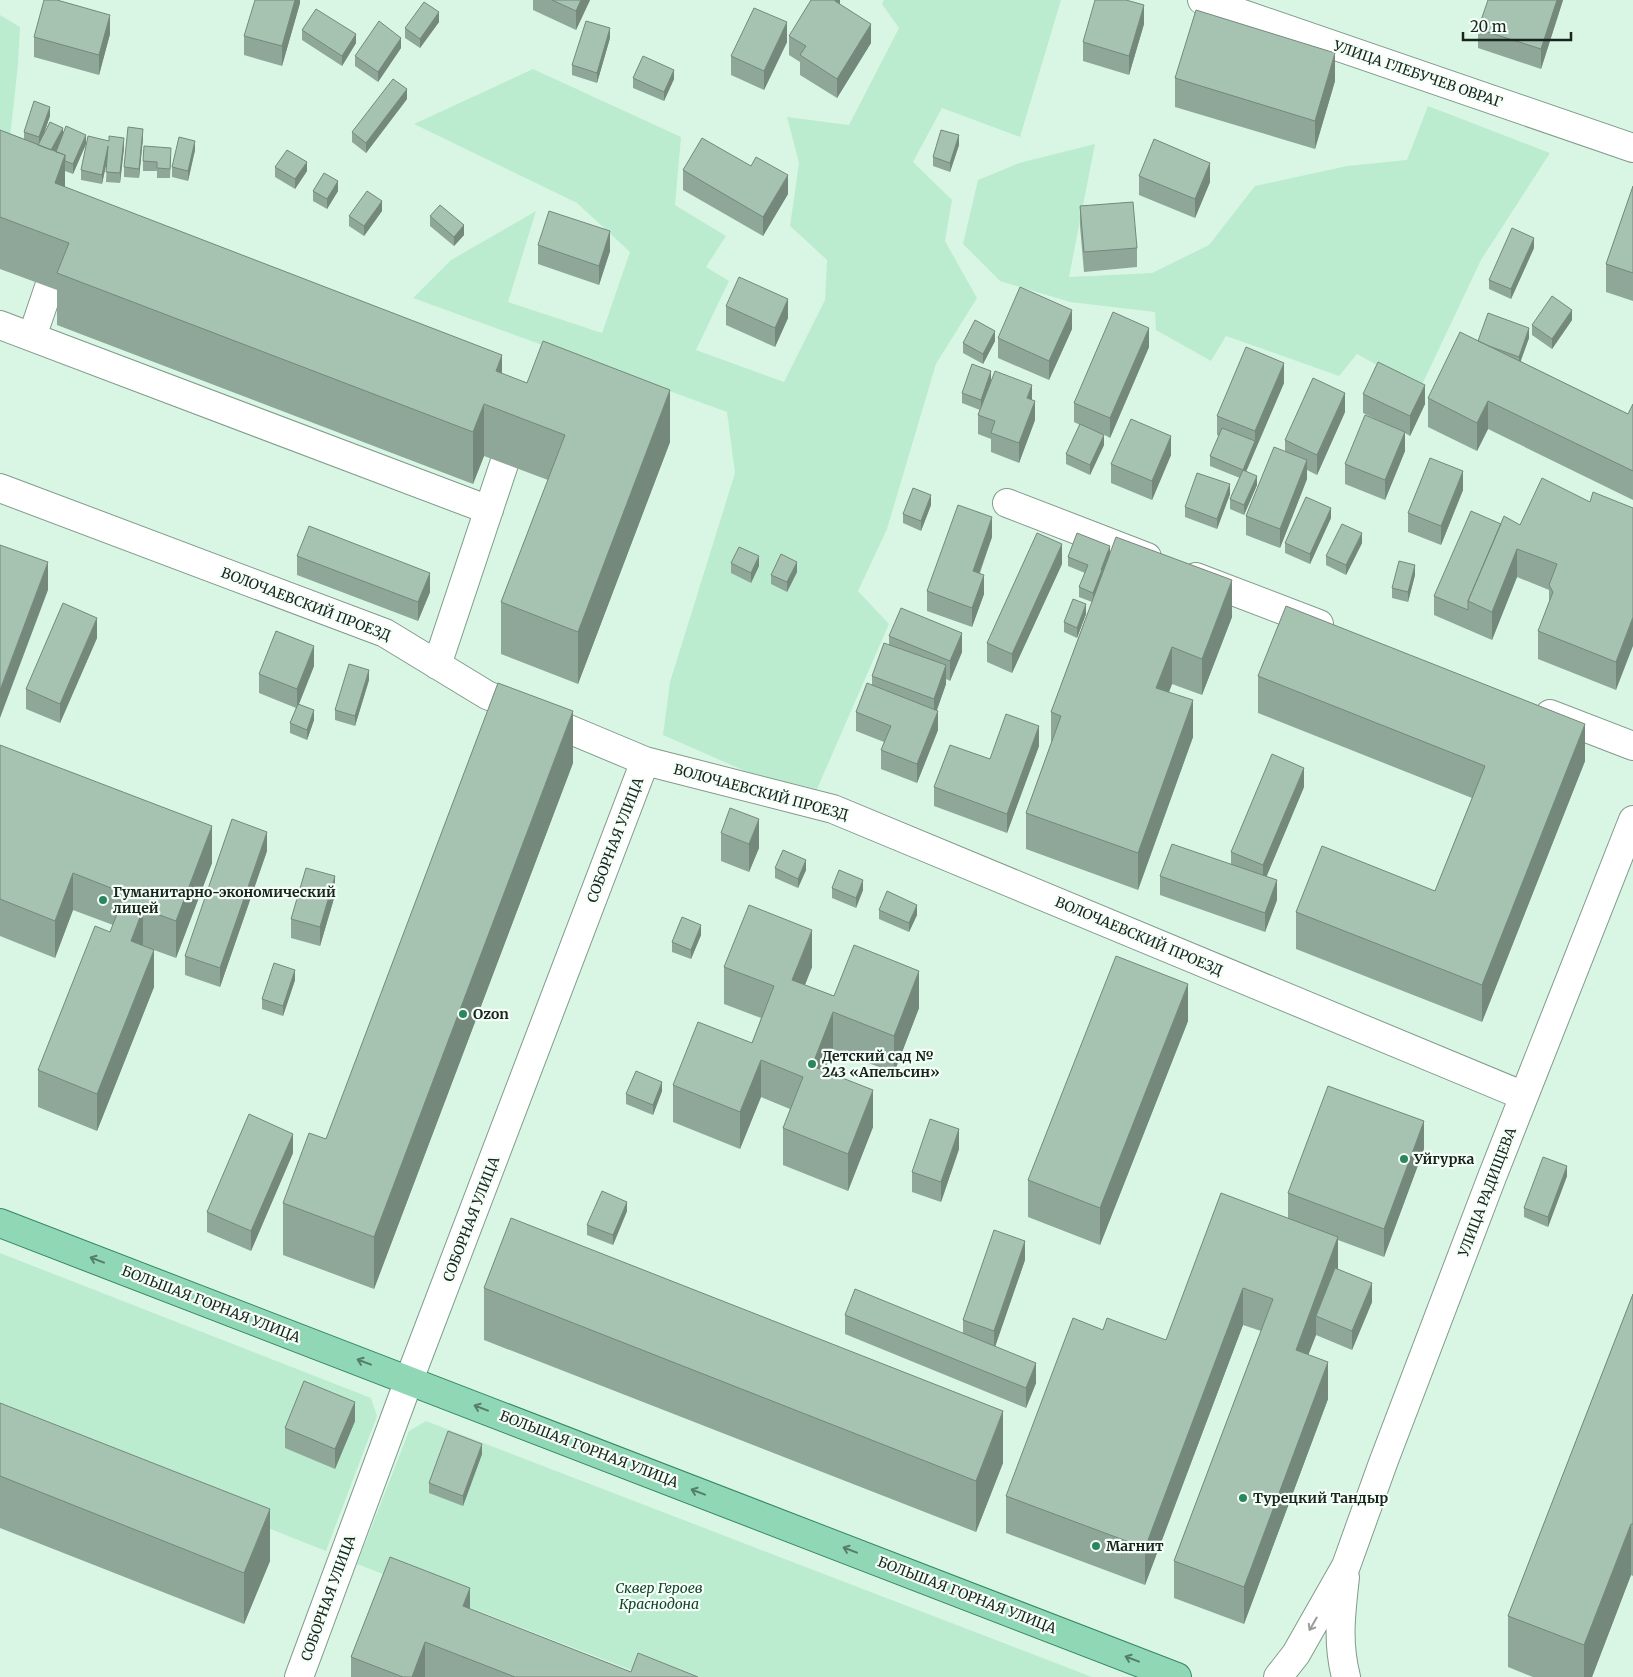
<svg xmlns="http://www.w3.org/2000/svg" width="1633" height="1677" viewBox="0 0 1633 1677" font-family="Merriweather,serif">
  <style>
    .green { fill: #bbecd0 }
    .lines { fill: none; stroke-linecap: round; stroke-linejoin: round }
    .minor-casing { stroke: #809b8b; stroke-width: 30 }
    .major-casing { stroke: #368762; stroke-width: 30 }
    .minor { stroke: #fff; stroke-width: 28 }
    .major { stroke: #90d7b6; stroke-width: 28 }
    .wall { fill: #8fa798 }
    .shaded-wall { fill: #74887c }
    .building { fill: #a6c2b1; stroke: #74887c }
    .oneway { stroke: #547e6a }
    .oneway2 { stroke: #989c9a }
    .poi-dot { fill: #2a865c; stroke: #f3fff7; stroke-width: 2 }
    .labels { text-anchor: middle; dominant-baseline: central; stroke-width: 4.5; stroke-linejoin: round; paint-order: stroke }
    .street-label { font-size: 14px; fill: #19241e; stroke: #f3fff7 }
    .poi-label { font-size: 14px; font-weight: bold; fill: #19241e; stroke: #f3fff7; text-anchor: start }
    .park-label { font-size: 14px; font-style: italic; fill: #14412c; stroke: #f3fff7 }
  </style>
  <rect width="100%" height="100%" fill="#d9f6e5"/>
  <path class="green" d="M884 0H1061L1020 137 942 108 913 162 952 200 945 241 977 298 936 364 887 529 858 591 889 624 817 789 754 775 663 735 670 682 735 473 727 412 413 298 451 260 536 211 508 302 602 333 630 252 577 203 414 124 533 69 681 137 675 205 726 236 706 267 729 281 696 350 784 382 825 300 827 260 790 226 799 163 787 117 849 125 899 28 882 4Z
    M0 15 20 27 18 65 7 164 0 161Z
    M1428 106 1550 153 1481 260 1420 389 1357 354 1339 376 1226 336 1211 361 1156 330 1155 312 1070 302 1000 281 963 244 978 180 1019 163 1095 144 1069 277 1152 273 1209 245 1255 186 1347 166 1407 160Z
    M0 1253 371 1398 377 1416 326 1551 0 1422Z
    M426 1421 1092 1677H649L357 1564 409 1431Z"/>
  <g class="lines">
    <g class="minor-casing">
      <path id="minor" d="M1202 0 1633 148
        M0 325 489 510
        M32 337 49 287
        M0 488 385 633 487 695 645 761 833 809 1524 1096
        M1007 503 1147 557
        M1196 577 1319 624
        M437 665 504 464
        M1550 714 1633 746
        M1345 1577C1341 1613 1337 1642 1346 1677
        M299 1677 409 1380 645 761
        M1278 1677 1296 1654 1346 1566 1383 1463 1492 1177 1633 820"/>
    </g>
    <g class="major-casing">
      <path id="major" d="M0 1223 1177 1677"/>
    </g>
    <use href="#minor" class="minor"/>
    <use href="#major" class="major"/>
  </g>
  <path class="wall" d="M300 0V3L282 66 244 55V36Z
    M533 0H590L576 30 533 10Z
    M840 0V4L871 43 837 98 800 75V62L789 55V36Z
    M1563 0 1541 69 1478 48V29Z
    M439 22 420 48 405 38V28Z
    M1144 24 1129 75 1083 61V42Z
    M302 30 356 43 342 66 302 40Z
    M110 34 99 75 34 57V37Z
    M610 38 597 83 572 75V65Z
    M787 42 764 90 731 75V56Z
    M401 48 378 82 355 66V56Z
    M633 78 674 79 664 101 633 88Z
    M1175 78 1335 81 1315 149 1175 107Z
    M407 99 366 153 352 142V132Z
    M50 116 44 133 63 135 86 144 73 174 65 171V187L502 374 670 442 578 684 501 654V602L548 480 484 456 473 484 57 325V290L0 269V130L24 139V132Z
    M143 138 139 178 124 177V167Z
    M959 145 950 172 933 166V157Z
    M124 148 120 183 106 182 107 160 102 184 81 180V170Z
    M195 150 188 181 172 177V167Z
    M171 158 170 178H157V171H143V161Z
    M275 167 307 171 295 189 275 177Z
    M683 170 788 194 763 236 683 190Z
    M1139 176 1210 182 1195 218 1139 195Z
    M1633 186V301L1606 292V264Z
    M313 191H338L327 209 313 201Z
    M1080 206 1137 248V267L1084 272 1080 226Z
    M382 211 364 236 349 226V216Z
    M430 216 464 235 454 246 430 226Z
    M538 245 610 251 599 285 538 264Z
    M1534 248 1511 299 1489 289V280Z
    M726 306 788 318 775 347 726 325Z
    M1572 320 1552 349 1532 335V325Z
    M1072 329 1049 380 998 358V338Z
    M1529 338 1520 361 1628 414 1633 404V500L1488 429 1477 451 1428 427V398L1478 341Z
    M995 341 983 364 963 353V343Z
    M1149 347 1110 438 1103 434 1104 445 1090 475 1066 464V454L1080 425 1074 422V403Z
    M991 381 1032 400 1035 420 1019 463 991 452V439L978 434V415L980 410 962 403V393Z
    M1284 383 1246 471 1257 485 1244 515 1230 509V499L1240 478 1210 466V456L1219 436 1217 435V416Z
    M1363 394 1425 404 1410 436 1405 433V451L1385 500 1345 484V464L1381 422 1363 413Z
    M1345 412 1317 475 1307 470V479L1280 548 1246 535V516L1285 451V440Z
    M1171 455 1152 500 1111 483V464Z
    M1463 490 1441 545 1408 532V513Z
    M1230 494 1217 529 1185 517V507Z
    M1590 502 1633 508 1616 690 1538 659V631L1549 602V590L1517 577 1492 640 1434 615V596L1501 524 1520 525Z
    M931 505 921 531 903 523V514Z
    M1331 518 1310 564 1285 553V543Z
    M992 537 980 573 984 594 972 627 927 611V591Z
    M1362 543 1346 575 1326 565V556Z
    M1110 553 1232 617 1202 695 1172 684 1169 692 1193 737 1138 890 1026 849V813L1051 743V712L1092 602 1079 597V587L1085 573 1068 566V557Z
    M297 556 430 592 418 621 297 575Z
    M731 563 759 566 751 583 731 573Z
    M1062 564 1012 673 987 662V643Z
    M797 572 787 592 771 584V575Z
    M1415 575 1408 602 1392 598V588Z
    M1086 614 1077 638 1064 632V622Z
    M889 636 962 652 950 681 946 679V684L937 710 938 730 917 783 881 769V750L884 742 856 731V712L872 685V676L889 644Z
    M97 638 60 723 26 709V689Z
    M314 666 299 704 314 720 307 740 290 733V723L296 708 259 693V674Z
    M1258 676 1585 761 1482 1022 1296 949V912L1435 891 1472 798 1258 713Z
    M369 680 355 726 335 720V710Z
    M0 745 212 863 176 958 143 946 154 987 97 1131 38 1107V1070L110 932 113 925 73 910 55 958 0 936Z
    M1039 746 1007 833 934 806V787Z
    M573 763 374 1289 283 1255V1203Z
    M1304 787 1266 877 1277 900 1265 932 1160 895V876L1231 864V852Z
    M721 833 759 848 749 872 721 861Z
    M267 851 220 987 185 975V956Z
    M775 868 806 870 798 888 775 878Z
    M832 888 863 890 856 908 832 898Z
    M335 895 320 946 291 938V919Z
    M879 910 917 915 909 932 879 919Z
    M701 935 691 959 672 952V942Z
    M724 967H812L805 985 834 996 919 1008 894 1073 833 1049 824 1071 873 1127 848 1191 783 1165V1128L790 1109 761 1097 740 1149 673 1122V1085L752 1043 761 1018 724 1004Z
    M295 980 283 1016 262 1009V999Z
    M1188 1021 1100 1245 1028 1217V1180Z
    M662 1091 653 1115 626 1104V1094Z
    M959 1149 941 1202 912 1192V1172Z
    M1424 1149 1384 1257 1338 1240V1269L1372 1302 1352 1350 1316 1335 1308 1355 1328 1399 1244 1624 1174 1598V1561L1261 1331 1243 1325 1145 1585 1006 1533V1496L1103 1330 1166 1340 1288 1218V1193Z
    M293 1153 251 1251 207 1232V1212Z
    M1567 1176 1548 1227 1524 1217V1208Z
    M627 1211 613 1245 587 1235V1225Z
    M1025 1260 995 1346 1036 1383 1026 1408 845 1334V1315L963 1333V1320Z
    M484 1288 1003 1463 976 1532 484 1340Z
    M1633 1294V1576L1631 1575 1592 1677H1533L1508 1667V1616Z
    M0 1403 270 1561 244 1624 0 1528Z
    M355 1421 335 1469 285 1448V1428Z
    M482 1454 463 1506 429 1493V1483Z
    M470 1609 631 1672 698 1677H351V1657Z"/>
  <path class="shaded-wall" d="M295 0H300V3L282 66V46Z
    M581 0H590L576 30V11Z
    M835 0H840V11L835 1Z
    M1557 0H1563L1541 69V49Z
    M1144 5V24L1129 75V56Z
    M439 12V22L420 48V39Z
    M110 15V34L99 75V55Z
    M787 22V42L764 90V71Z
    M871 24V43L837 98V79Z
    M610 28V38L597 83V73Z
    M356 34V43L342 66V56Z
    M401 38V48L378 82V72Z
    M1335 53V81L1315 149V121Z
    M674 70V79L664 101V92Z
    M407 89V99L366 153V143Z
    M50 107V116L39 147V137Z
    M63 128V138L50 162V152Z
    M143 129V138L139 178V169Z
    M86 135V144L73 174V164Z
    M959 135V145L950 172V163Z
    M124 138V148L120 183V173Z
    M195 141V150L188 181V171Z
    M108 146V156L102 184V175Z
    M65 155V207L55 183Z
    M307 162V171L295 189V179Z
    M1210 163V182L1195 218V199Z
    M788 175V194L763 236V217Z
    M338 181V191L327 209V199Z
    M382 201V211L364 236V226Z
    M464 225V235L454 246V237Z
    M610 231V251L599 285V266Z
    M1534 238V248L1511 299V289Z
    M788 299V318L775 347V328Z
    M1072 310V329L1049 380V361Z
    M1572 310V320L1552 349V339Z
    M1149 328V347L1110 438V418Z
    M1529 328V338L1519 366V357Z
    M995 331V341L983 364V354Z
    M502 355V406L496 371Z
    M1284 363V383L1243 479V470L1255 441V431Z
    M991 371V381L981 410V400Z
    M1032 385V405L1027 398Z
    M1425 385V404L1410 436V416Z
    M670 390V442L578 684V632Z
    M1345 393V412L1317 475V455Z
    M1035 401V420L1019 463V443Z
    M1488 401V429L1477 451V423Z
    M484 404V456L473 484V432Z
    M1405 432V451L1385 500V480Z
    M1104 435V445L1090 475V465Z
    M1171 436V455L1152 500V481Z
    M1307 460V479L1280 548V529Z
    M1463 471V490L1441 545V526Z
    M1257 476V485L1244 515V505Z
    M1230 484V494L1217 529V519Z
    M931 495V505L921 531V521Z
    M1331 508V518L1310 564V554Z
    M992 517V537L973 590V571Z
    M1362 533V543L1346 575V565Z
    M1062 544V564L1012 673V654Z
    M1110 546V556L1093 603V593Z
    M1517 549V577L1492 640V612Z
    M759 556V566L751 583V573Z
    M48 562V590L0 718V690Z
    M797 562V572L787 592V582Z
    M1415 565V575L1408 602V592Z
    M430 573V592L418 621V602Z
    M984 575V594L972 627V608Z
    M1232 580V617L1202 695V659Z
    M1086 604V614L1077 638V628Z
    M1633 617V646L1616 690V662Z
    M97 618V638L60 723V704Z
    M962 633V652L950 681V661Z
    M314 646V666L297 709V689Z
    M1172 647V684L1156 725V688Z
    M946 665V684L934 718V699Z
    M369 670V680L355 726V716Z
    M1193 700V737L1138 890V853Z
    M314 710V720L307 740V730Z
    M573 711V763L374 1289V1237Z
    M938 711V730L917 783V764Z
    M1585 724V761L1482 1022V985Z
    M1039 726V746L1007 833V814Z
    M1304 768V787L1263 885V865Z
    M759 819V848L749 872V844Z
    M212 826V863L176 958V921Z
    M267 832V851L220 987V968Z
    M806 860V870L798 888V879Z
    M73 873V910L55 958V921Z
    M335 876V895L320 946V927Z
    M863 880V890L856 908V898Z
    M1277 880V900L1265 932V913Z
    M917 905V915L909 932V923Z
    M143 909V946L131 941Z
    M701 925V935L691 959V950Z
    M812 930V967L792 1017V980Z
    M154 950V987L97 1131V1094Z
    M295 970V980L283 1016V1006Z
    M919 971V1008L894 1073V1036Z
    M1188 984V1021L1100 1245V1208Z
    M833 1012V1049L812 1103V1066Z
    M761 1060V1097L740 1149V1112Z
    M662 1082V1091L653 1115V1105Z
    M873 1090V1127L848 1191V1154Z
    M1424 1121V1149L1384 1257V1229Z
    M959 1129V1149L941 1202V1182Z
    M293 1134V1153L251 1251V1231Z
    M1567 1166V1176L1548 1227V1217Z
    M627 1202V1211L613 1245V1235Z
    M1338 1237V1274L1316 1316V1335L1296 1387V1350Z
    M1025 1241V1260L994 1350V1331Z
    M1372 1283V1302L1352 1350V1331Z
    M1243 1288V1325L1145 1585V1548Z
    M1328 1362V1399L1244 1624V1587Z
    M1036 1363V1383L1026 1408V1388Z
    M355 1402V1421L335 1469V1449Z
    M1003 1411V1463L976 1532V1481Z
    M482 1444V1454L463 1506V1496Z
    M270 1509V1561L244 1624V1573Z
    M1631 1524V1575L1592 1677H1584V1645Z
    M470 1588V1640L463 1658V1606Z
    M425 1642V1677H412Z"/>
  <path class="building" d="M44 0H57L110 15 99 55 34 37Z
    M255 0H295L282 46 244 36Z
    M552 0H581L576 11Z
    M811 0H835V1L871 24 837 79 800 55 806 46 789 36Z
    M1095 0H1126L1144 5 1129 56 1083 42Z
    M1488 0H1557L1541 49 1478 29Z
    M424 2 439 12 420 39 405 28Z
    M754 8 787 22 764 71 731 56Z
    M316 9 356 34 342 56 302 30Z
    M1196 10 1335 53 1315 121 1175 78Z
    M379 21 401 38 378 72 355 56Z
    M586 21 610 28 597 73 572 65Z
    M643 56 674 70 664 92 633 78Z
    M393 79 407 89 366 143 352 132Z
    M34 101 50 107 39 137 24 132Z
    M50 122 63 128 51 150 38 145Z
    M66 126 86 135 73 164 65 161V155L56 152Z
    M128 127 143 129 139 169 124 167Z
    M0 130 65 155 55 183 502 355 496 371 527 383 543 341 670 390 578 632 501 602 565 435 484 404 473 432 57 273 69 243 0 217Z
    M941 130 959 135 950 163 933 157Z
    M88 136 109 141V136L124 138 120 173 106 172 108 146 102 175 81 170Z
    M179 137 195 141 188 171 172 167Z
    M702 138 751 166 756 157 788 175 763 217 683 170Z
    M1154 139 1210 163 1195 199 1139 176Z
    M144 146 171 148 170 169 157 168V162L143 161Z
    M287 150 307 162 295 179 275 167Z
    M324 173 338 181 327 199 313 191Z
    M1633 186V273L1606 264Z
    M367 191 382 201 364 226 349 216Z
    M1133 202 1137 248 1084 252 1080 206Z
    M440 205 464 225 454 237 430 216Z
    M549 211 610 231 599 266 538 245Z
    M1512 228 1534 238 1511 289 1489 280Z
    M739 277 788 299 775 328 726 306Z
    M1020 287 1072 310 1049 361 998 338Z
    M1552 296 1572 310 1552 339 1532 325Z
    M1113 312 1149 328 1110 418 1074 403Z
    M1488 313 1529 328 1519 357 1489 346 1478 341Z
    M975 320 995 331 983 354 963 343Z
    M1460 332 1628 414 1633 404V471L1488 401 1477 423 1428 398Z
    M1246 347 1284 363 1255 431 1217 416Z
    M1378 362 1425 385 1410 416 1363 394Z
    M972 364 991 371 981 400 962 393Z
    M995 371 1032 385 1027 398 1035 401 1019 443 991 433 995 421 978 415Z
    M1313 378 1345 393 1317 455 1285 440Z
    M1365 415 1405 432 1385 480 1345 464Z
    M1131 419 1171 436 1152 481 1111 464Z
    M1080 424 1104 435 1090 465 1066 454Z
    M1222 428 1255 441 1243 470 1210 456Z
    M1274 447 1307 460 1280 529 1246 516Z
    M1430 458 1463 471 1441 526 1408 513Z
    M1243 470 1257 476 1244 505 1230 499Z
    M1197 473 1230 484 1217 519 1185 507Z
    M1542 478 1590 502 1593 492 1633 508V617L1616 662 1538 631 1553 592 1549 585 1557 564 1517 549 1492 612 1468 601 1504 516 1520 525Z
    M913 488 931 495 921 521 903 514Z
    M1306 497 1331 508 1310 554 1285 543Z
    M958 505 992 517 973 571 984 575 972 608 927 591Z
    M1471 511 1501 524 1468 601V610L1434 596Z
    M1342 524 1362 533 1346 565 1326 556Z
    M309 526 430 573 418 602 297 556Z
    M1037 533 1062 544 1012 654 987 643Z
    M1077 533 1110 546 1101 570H1102L1093 593 1079 587 1088 565 1068 557Z
    M1116 537 1232 580 1202 659 1172 647 1156 688 1193 700 1138 853 1026 813 1061 716 1051 712Z
    M0 545 48 562 0 690Z
    M739 547 759 556 751 573 731 563Z
    M781 554 797 562 787 582 771 575Z
    M1399 561 1415 565 1408 592 1392 588Z
    M1073 599 1086 604 1077 628 1064 622Z
    M63 603 97 618 60 704 26 689Z
    M1286 606 1585 724 1482 985 1296 912 1322 846 1435 891 1485 766 1258 676Z
    M901 608 962 633 950 661 889 636Z
    M276 631 314 646 297 689 259 674Z
    M884 643 946 665 934 699 872 676Z
    M349 664 369 670 355 716 335 710Z
    M498 683 573 711 374 1237 283 1203 309 1133 326 1139Z
    M867 683 938 711 917 764 881 750 891 726 856 712Z
    M298 704 314 710 307 730 290 723Z
    M1006 714 1039 726 1007 814 934 787 950 745 990 759Z
    M0 745 212 826 176 921 143 909 131 941 154 950 97 1094 38 1070 95 926 110 932 122 901 113 897 116 890 73 873 55 921 0 899Z
    M1272 754 1304 768 1263 865 1231 852Z
    M730 808 759 819 749 844 721 833Z
    M232 819 267 832 220 968 185 956Z
    M1172 844 1277 880 1265 913 1160 876Z
    M783 850 806 860 798 879 775 868Z
    M306 868 335 876 320 927 291 919Z
    M839 870 863 880 856 898 832 888Z
    M887 891 917 905 909 923 879 910Z
    M749 905 812 930 792 980 834 996 854 945 919 971 894 1036 833 1012 812 1066 873 1090 848 1154 783 1128 803 1077 761 1060 740 1112 673 1085 698 1022 752 1043 774 986 724 967Z
    M682 917 701 925 691 950 672 942Z
    M1116 956 1188 984 1100 1208 1028 1180Z
    M274 963 295 970 283 1006 262 999Z
    M636 1071 662 1082 653 1105 626 1094Z
    M1328 1086 1424 1121 1384 1229 1288 1193Z
    M249 1114 293 1134 251 1231 207 1212Z
    M930 1119 959 1129 941 1182 912 1172Z
    M1543 1157 1567 1166 1548 1217 1524 1208Z
    M602 1191 627 1202 613 1235 587 1225Z
    M1221 1193 1338 1237 1296 1350 1328 1362 1244 1587 1174 1561 1273 1299 1243 1288 1145 1548 1006 1496 1073 1318 1103 1330 1107 1318 1166 1340Z
    M511 1218 1003 1411 976 1481 484 1288Z
    M994 1230 1025 1241 994 1331 963 1320Z
    M1335 1268 1372 1283 1352 1331 1316 1316Z
    M855 1289 1036 1363 1026 1388 845 1315Z
    M1633 1294V1524H1631L1584 1645 1508 1616Z
    M304 1381 355 1402 335 1449 285 1428Z
    M0 1403 270 1509 244 1573 0 1476Z
    M448 1431 482 1444 463 1496 429 1483Z
    M390 1557 470 1588 463 1606 631 1672 638 1653 698 1677H515L425 1642 412 1677H403L351 1657Z"/>
  <defs><path id="oneway-shaft" d="M-6 0H5M1.5-3L5.5 0L1.5 3" fill="none" stroke-width="1.6" stroke-linecap="round" stroke-linejoin="round" transform="scale(1.25)"/></defs>
  <g class="oneway">
    <use href="#oneway-shaft" transform="translate(97 1260) rotate(-159)"/>
    <use href="#oneway-shaft" transform="translate(364 1362) rotate(-159)"/>
    <use href="#oneway-shaft" transform="translate(481 1408) rotate(-159)"/>
    <use href="#oneway-shaft" transform="translate(698 1492) rotate(-159)"/>
    <use href="#oneway-shaft" transform="translate(850 1550) rotate(-159)"/>
    <use href="#oneway-shaft" transform="translate(1132 1659) rotate(-159)"/>
  </g>
  <use class="oneway2" href="#oneway-shaft" transform="translate(1313 1624) rotate(120)"/>
  <g class="poi-dot">
    <circle cx="103" cy="900" r="5"/>
    <circle cx="463" cy="1014" r="5"/>
    <circle cx="812" cy="1064" r="5"/>
    <circle cx="1404" cy="1159" r="5"/>
    <circle cx="1243" cy="1498" r="5"/>
    <circle cx="1096" cy="1546" r="5"/>
  </g>
  <g class="labels">
    <g class="street-label">
      <text transform="translate(1418 74) rotate(19)">УЛИЦА ГЛЕБУЧЕВ ОВРАГ</text>
      <text transform="translate(306 604) rotate(21)">ВОЛОЧАЕВСКИЙ ПРОЕЗД</text>
      <text transform="translate(761 792) rotate(15)">ВОЛОЧАЕВСКИЙ ПРОЕЗД</text>
      <text transform="translate(615 840) rotate(-69)">СОБОРНАЯ УЛИЦА</text>
      <text transform="translate(1139 936) rotate(23)">ВОЛОЧАЕВСКИЙ ПРОЕЗД</text>
      <text transform="translate(1487 1192) rotate(-69)">УЛИЦА РАДИЩЕВА</text>
      <text transform="translate(471 1219) rotate(-69)">СОБОРНАЯ УЛИЦА</text>
      <text transform="translate(211 1304) rotate(21)">БОЛЬШАЯ ГОРНАЯ УЛИЦА</text>
      <text transform="translate(589 1449) rotate(21)">БОЛЬШАЯ ГОРНАЯ УЛИЦА</text>
      <text transform="translate(967 1595) rotate(21)">БОЛЬШАЯ ГОРНАЯ УЛИЦА</text>
      <text transform="translate(328 1598) rotate(-70)">СОБОРНАЯ УЛИЦА</text>
    </g>
    <g class="poi-label">
      <text x="113" y="892">Гуманитарно-экономический<tspan x="113" dy="16">лицей</tspan></text>
      <text x="473" y="1014">Ozon</text>
      <text x="822" y="1056">Детский сад №<tspan x="822" dy="16">243 «Апельсин»</tspan></text>
      <text x="1414" y="1159">Уйгурка</text>
      <text x="1253" y="1498">Турецкий Тандыр</text>
      <text x="1106" y="1546">Магнит</text>
    </g>
    <g class="park-label">
      <text x="659" y="1588">Сквер Героев<tspan x="659" dy="16">Краснодона</tspan></text>
    </g>
  </g>
  <path d="M1463 32v8h108v-8" fill="none" stroke="#19241e" stroke-width="2.5"/>
  <text x="1470" y="32" font-size="15" fill="#19241e" stroke="#f3fff7" stroke-width="4" paint-order="stroke">20 m</text>
</svg>
